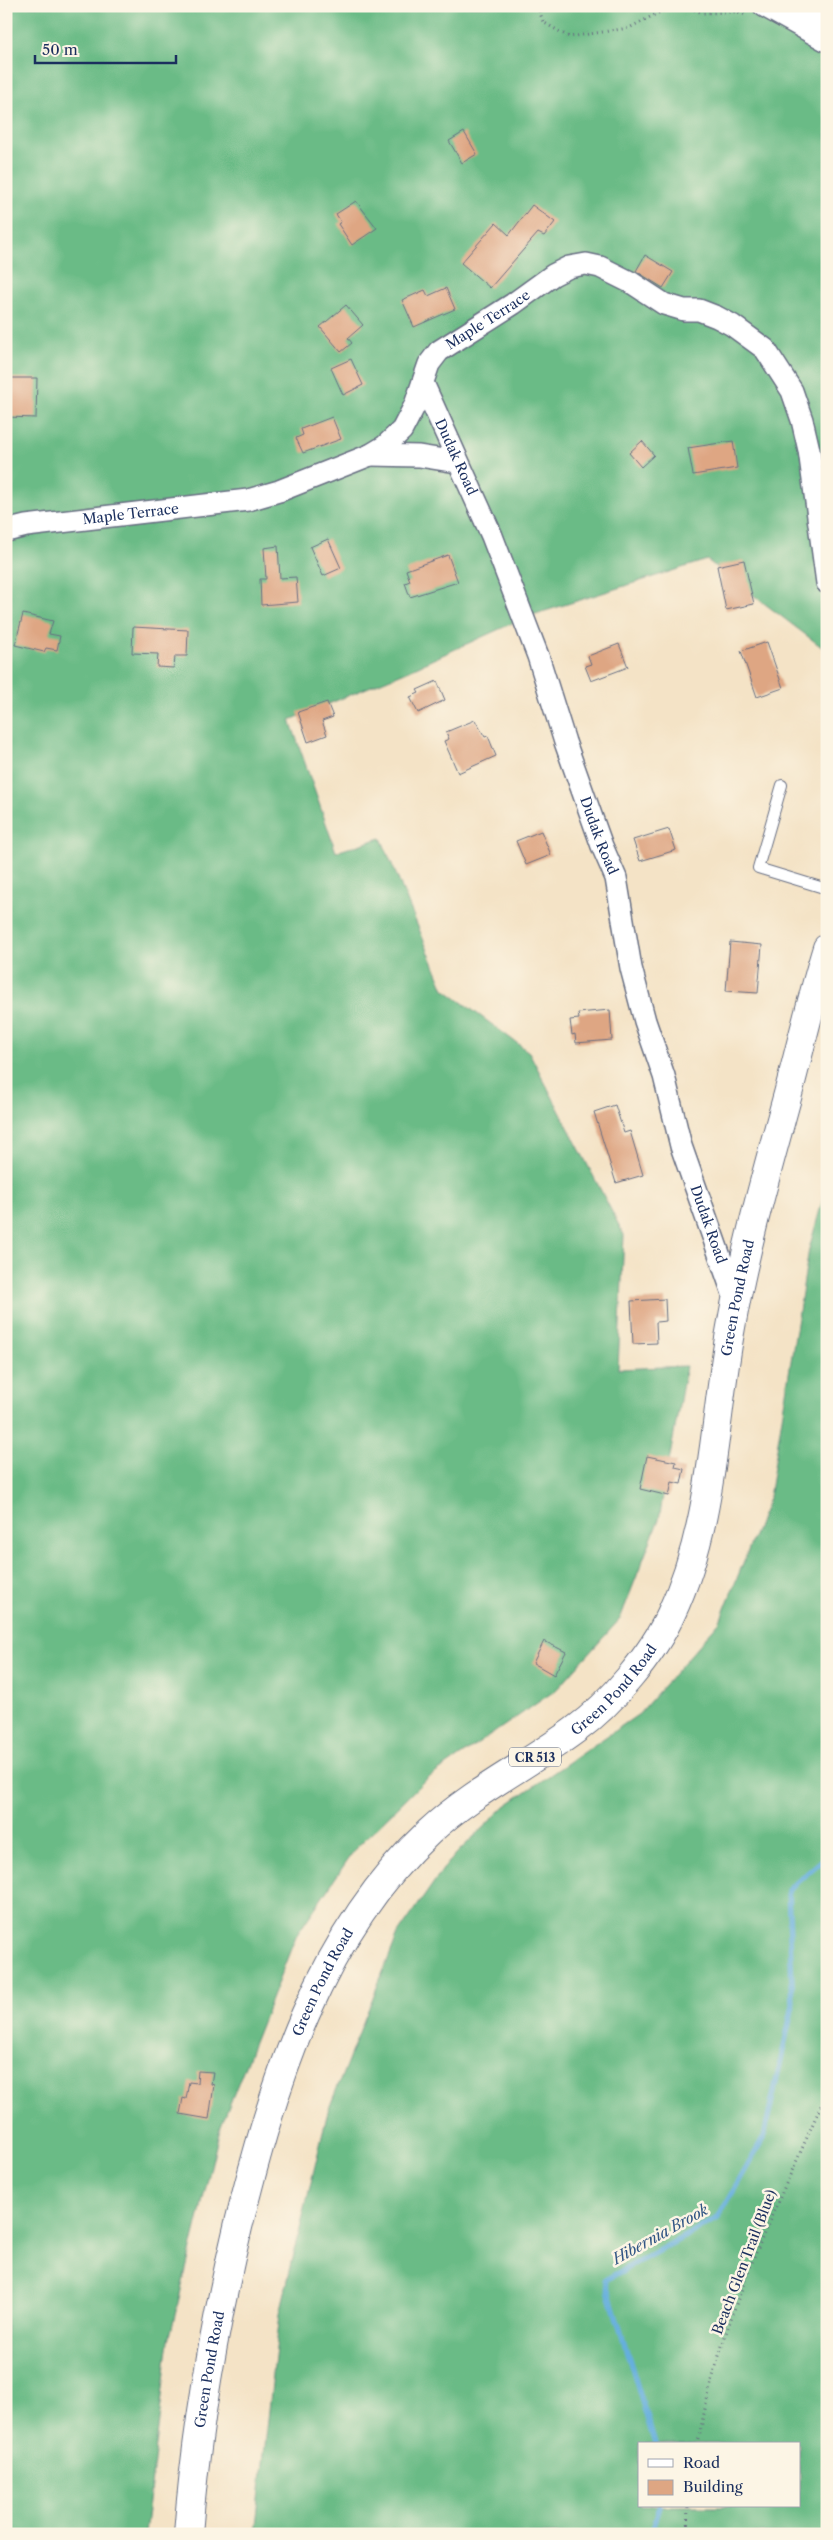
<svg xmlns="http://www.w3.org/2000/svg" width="833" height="2540" viewBox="0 0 833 2540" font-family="'Libre Caslon Text',serif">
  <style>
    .forest { fill: #6bbb86; stroke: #437572; fill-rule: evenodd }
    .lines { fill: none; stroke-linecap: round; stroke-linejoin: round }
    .stream { stroke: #65afdd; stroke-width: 5.5 }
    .building { fill: #dea683 }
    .lane-casing { stroke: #676e82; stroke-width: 12 }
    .street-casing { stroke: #676e82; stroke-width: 24 }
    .primary-casing { stroke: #676e82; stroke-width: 30 }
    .path { stroke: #676e82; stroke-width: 3; stroke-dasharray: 1 4; stroke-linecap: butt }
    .lane { stroke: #fff; stroke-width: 10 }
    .street { stroke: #fff; stroke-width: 21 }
    .primary { stroke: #fff; stroke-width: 28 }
    .labels { text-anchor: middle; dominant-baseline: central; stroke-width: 5; stroke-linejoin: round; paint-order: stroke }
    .shield { fill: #fcf5e5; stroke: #5e6a86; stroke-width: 1 }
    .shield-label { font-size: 12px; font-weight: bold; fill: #1b2f5e }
    .street-label { font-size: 14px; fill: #1b2f5e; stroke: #fcf5e5 }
    .water-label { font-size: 15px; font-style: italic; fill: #315584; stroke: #fcf5e5 }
  </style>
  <rect width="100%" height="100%" fill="#fcf5e5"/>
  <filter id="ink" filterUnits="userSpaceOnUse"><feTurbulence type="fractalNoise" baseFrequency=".02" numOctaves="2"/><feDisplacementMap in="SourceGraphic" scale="10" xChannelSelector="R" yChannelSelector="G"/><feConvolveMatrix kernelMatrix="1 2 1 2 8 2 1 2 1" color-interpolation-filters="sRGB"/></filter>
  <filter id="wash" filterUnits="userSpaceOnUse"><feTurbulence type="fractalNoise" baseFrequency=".0096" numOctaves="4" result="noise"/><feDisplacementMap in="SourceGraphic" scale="20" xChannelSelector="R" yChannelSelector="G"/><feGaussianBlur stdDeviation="1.12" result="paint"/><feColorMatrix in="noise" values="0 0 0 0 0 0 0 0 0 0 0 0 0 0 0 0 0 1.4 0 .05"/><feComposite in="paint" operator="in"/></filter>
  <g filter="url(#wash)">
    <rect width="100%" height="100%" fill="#f4e3c6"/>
    <path class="forest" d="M6 6H827V651L707 560 526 617 405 672 290 720 336 852 381 838 444 989 529 1052 624 1235 618 1369 686 1366 659 1519 620 1619 556 1690 424 1781 355 1849 296 1936 220 2129 169 2340 145 2534H6Z
      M827 1184V2534H255L280 2313 328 2111 398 1934 448 1862 505 1806 639 1714 720 1621 769 1498 809 1249ZM639 2444H799V2506H639Z"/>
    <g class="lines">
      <path class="stream" d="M655 2444 605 2280 718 2218 764 2137 793 2005 788 1890 827 1856
        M651 2534 660 2506"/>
    </g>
    <g id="blocks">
      <path class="building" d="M464 132 477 154 462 163 449 141Z
        M356 201 377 228 352 245 338 224 341 222 336 214Z
        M532 205 555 222 544 236 538 233 490 288 461 263 496 223 509 235Z
        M645 255 673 272 663 288 636 271Z
        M446 288 455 309 414 327 402 300 425 290 428 296Z
        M346 305 363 325 348 338 352 343 341 352 320 327Z
        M351 359 363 385 343 395 331 368Z
        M6 378H37L36 418 6 417Z
        M332 417 341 439 303 453 296 438 303 435 301 429Z
        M642 441 654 455 641 467 629 453Z
        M733 441 737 468 693 475 688 448Z
        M328 539 341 568 323 576 310 547Z
        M278 546 280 578 296 577 298 602 261 605 260 579H266L264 548Z
        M448 555 458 582 410 597 405 583 410 581 406 570Z
        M744 560 754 604 726 610 717 566Z
        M23 614 53 621 49 634 60 636 57 650 46 648 44 652 15 645Z
        M133 627 188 630 187 656H175L174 668 157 667 158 654 132 653Z
        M767 642 783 688 757 697 741 651Z
        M619 644 628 667 591 681 585 666 591 664 588 656Z
        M437 681 445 700 418 713 410 697 419 693 417 690Z
        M327 702 333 717 322 721 327 735 308 742 298 712Z
        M475 720 485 737 488 736 496 756 458 773 444 741 449 739 446 732Z
        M669 829 676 850 640 861 633 840Z
        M541 831 551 855 526 865 516 841Z
        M730 942 762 945 758 993 726 991Z
        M610 1010 612 1040 576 1043 575 1034 572 1035 570 1020 579 1019 578 1013Z
        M615 1105 624 1133 630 1131 643 1175 616 1183 594 1112Z
        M665 1299 666 1321 656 1322 657 1343 633 1344 631 1301Z
        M647 1456 676 1462 675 1467 684 1469 681 1484 672 1482 669 1496 640 1489Z
        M544 1641 566 1652 554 1675 533 1663Z
        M198 2071 213 2072 211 2084 214 2085 209 2119 180 2114 183 2098 186 2099 189 2082 197 2083Z"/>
    </g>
  </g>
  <g filter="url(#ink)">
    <use href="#blocks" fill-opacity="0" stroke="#676e82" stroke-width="1"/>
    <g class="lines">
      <g class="lane-casing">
        <path id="lane" d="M782 785 758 868 827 889"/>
      </g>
      <g class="street-casing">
        <g id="street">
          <path d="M764 6 827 41"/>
          <path d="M805 6 827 37"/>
          <path id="s1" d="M423 383 492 536 538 656 565 742 602 846 616 878 631 968 645 1021 664 1076 681 1146 736 1302"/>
          <path d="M370 455 419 456 457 462"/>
          <path id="s2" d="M6 531 26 526 248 500 279 491 370 455 385 446 402 430 415 405 429 364 439 351 513 304 553 275 569 267 586 264 600 267 632 283 664 304 684 310H699L717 317 732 325 765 349 792 391 802 420 809 450 827 583"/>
        </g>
      </g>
      <g class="primary-casing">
        <g id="primary">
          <path id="s3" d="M188 2534C196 2429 214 2328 238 2227 273 2085 319 1934 429 1832 473 1791 528 1765 575 1730 611 1704 653 1654 671 1614 714 1523 713 1424 731 1327 745 1248 767 1171 788 1094 801 1045 812 996 827 948"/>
        </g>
      </g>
      <path class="path" d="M538 6 543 22 569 37 629 28 660 12 677 6
        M685 6 702 13 737 12 746 15
        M698 2444C715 2345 755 2250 797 2160 807 2138 816 2115 827 2094
        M687 2534 688 2506"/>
      <use href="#lane" class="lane"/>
      <use href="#street" class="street"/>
      <use href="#primary" class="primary"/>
    </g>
  </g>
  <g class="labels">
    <rect class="shield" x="509" y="1747.5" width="52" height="19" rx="4"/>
    <g class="shield-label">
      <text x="535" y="1757">CR 513</text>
    </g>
    <g class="street-label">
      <text stroke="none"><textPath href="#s2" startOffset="561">Maple Terrace</textPath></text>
      <text stroke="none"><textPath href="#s1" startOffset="81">Dudak Road</textPath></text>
      <text stroke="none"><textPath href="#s2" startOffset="126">Maple Terrace</textPath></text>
      <text stroke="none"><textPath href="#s1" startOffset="486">Dudak Road</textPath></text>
      <text stroke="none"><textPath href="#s1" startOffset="891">Dudak Road</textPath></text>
      <text stroke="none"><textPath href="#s3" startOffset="1411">Green Pond Road</textPath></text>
      <text stroke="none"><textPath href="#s3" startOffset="991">Green Pond Road</textPath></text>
      <text stroke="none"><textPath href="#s3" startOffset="571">Green Pond Road</textPath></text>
      <text transform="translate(744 2262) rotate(-69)">Beach Glen Trail (Blue)</text>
      <text stroke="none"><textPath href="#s3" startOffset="166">Green Pond Road</textPath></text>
    </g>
    <g class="water-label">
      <text transform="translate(660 2234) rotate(-29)">Hibernia Brook</text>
    </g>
  </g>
  <rect width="833" height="2540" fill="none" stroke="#fcf5e5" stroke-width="25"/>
  <rect x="638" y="2442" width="162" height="65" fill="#fcf5e5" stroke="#a2a6af"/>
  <rect x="648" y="2459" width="25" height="8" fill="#ffffff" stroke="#a2a6af"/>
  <text x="683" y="2468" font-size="15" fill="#1b2f5e">Road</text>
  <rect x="648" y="2480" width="25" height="15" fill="#dea683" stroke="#a2a6af"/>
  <text x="683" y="2492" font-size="15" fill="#1b2f5e">Building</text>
  <path d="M35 55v8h141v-8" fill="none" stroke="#1b2f5e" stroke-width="2.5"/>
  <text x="42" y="55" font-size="15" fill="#1b2f5e" stroke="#fcf5e5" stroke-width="4" paint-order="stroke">50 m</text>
</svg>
